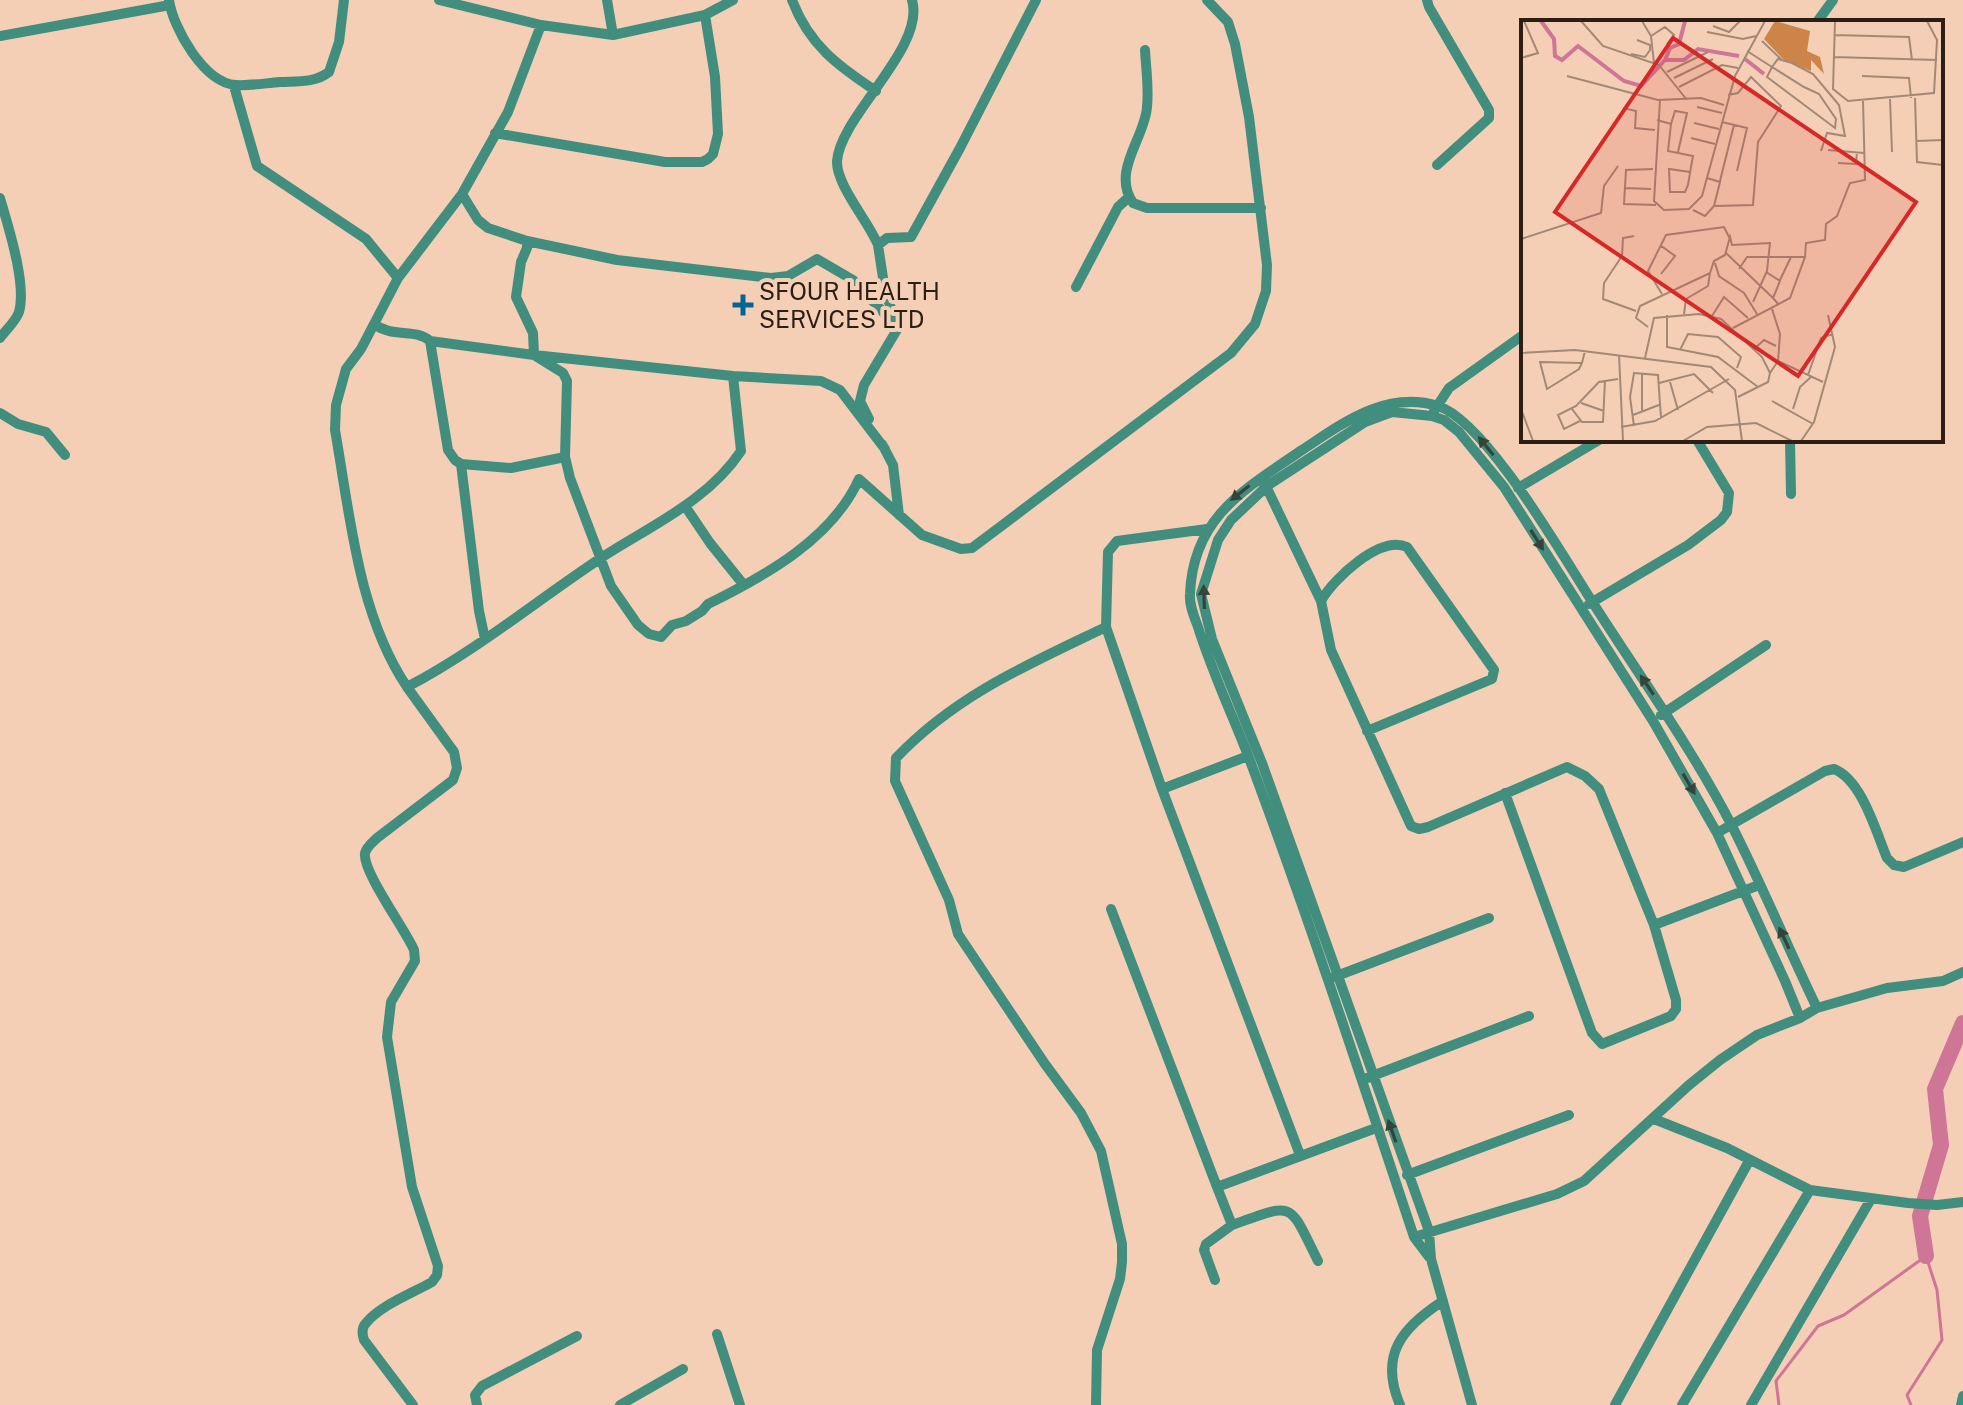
<svg xmlns="http://www.w3.org/2000/svg" width="1963" height="1405" viewBox="0 0 1963 1405" font-family="'Public Sans',sans-serif">
  <style>
    .lines { fill: none; stroke-linecap: round; stroke-linejoin: round }
    .stream { stroke: #cf7696; stroke-width: 3 }
    .river { stroke: #cf7696; stroke-width: 16 }
    .minor { stroke: #428e7e; stroke-width: 10 }
    .oneway { fill: #33453a }
    .poi-dot { fill: #006795; stroke: #f4cfb6; stroke-width: 3 }
    .labels { text-anchor: middle; dominant-baseline: central; stroke-width: 8; stroke-linejoin: round; paint-order: stroke }
    .poi-label { font-size: 24px; fill: #2b1e15; stroke: #f4cfb6; text-anchor: start }
    .inset-river { fill: none; stroke: #cf7696; stroke-width: 4 }
    .inset-road { fill: none; stroke: #a48876; stroke-width: 2 }
    .view { fill: #d62828; fill-opacity: 0.15; stroke: #d62828; stroke-width: 4 }
    .inset-edge { fill: none; stroke: #2b1e15; stroke-width: 4 }
  </style>
  <rect width="100%" height="100%" fill="#f4cfb6"/>
  <g class="lines">
    <path class="stream" d="M1779 1405 1776 1381 1818 1326 1844 1315 1926 1256 1937 1290 1942 1340 1907 1395 1911 1405"/>
    <path class="river" d="M1926 1256 1920 1216 1941 1145 1935 1089 1963 1023"/>
    <path class="minor" d="M169 0C173 28 204 83 236 85 250 86 266 83 280 82 297 81 315 83 329 72L339 42 344 0
      M439 0 541 25 613 35 705 15 733 0
      M607 0 613 35
      M792 0C809 45 838 66 876 91
      M912 0C926 48 840 116 837 161 836 185 869 222 878 245L887 238 911 237 960 148 1036 0
      M1427 0 1429 7 1489 110V118L1437 165
      M1817 22 1833 0
      M541 25 508 112 462 194 398 278 361 349 346 369 336 405 335 430C350 515 358 614 407 687 476 651 536 601 601 558 650 526 708 501 741 451L733 376
      M0 36 170 5
      M1145 50C1146 68 1149 88 1147 107 1145 138 1111 171 1133 203L1147 208H1261
      M234 86 257 166 366 239 398 278
      M495 133 665 162H702L708 159 713 154 718 134 715 77 705 15
      M462 194 478 220 488 228 527 241 617 260 771 278 788 276 817 259 853 280 898 328
      M0 198C8 226 27 284 19 312 16 321 6 330 0 338
      M527 241V248L521 262 516 297 533 333 534 355 563 373 567 381 565 457 570 478 611 586 638 625 649 634 661 637 672 625 686 621 702 611 708 604C765 576 832 539 859 479L862 482
      M1076 287 1118 207 1129 197
      M374 324C392 338 416 328 430 341L448 450 455 460 461 464 511 468 565 457
      M430 341 534 355 733 376 821 381 840 390 885 449
      M1434 411 1449 388 1523 335
      M0 413 18 424 46 432 65 455
      M869 419 860 401 864 385 898 328 885 291 878 245
      M1790 440 1791 494
      M882 444 893 465 899 515
      M461 464 479 611 485 639
      M859 479 922 535 961 549 972 548 1231 353 1255 324 1266 291 1267 265 1249 117 1235 44 1228 22 1207 0
      M1264 482 1321 601
      M1518 488 1599 440
      M685 506 710 543 743 584
      M1207 529 1117 541 1108 552 1106 627 1162 789 1248 756
      M1589 604 1688 545 1721 520 1727 512 1729 493 1697 440
      M407 687 454 752 457 768 453 780 377 838C372 843 367 846 365 853 362 871 405 929 414 950L415 961 391 1002 387 1037 412 1187 438 1266 437 1275 432 1282C411 1294 381 1305 366 1323 361 1328 362 1334 364 1340L413 1405
      M1661 715 1766 645
      M1367 731 1492 679 1494 670 1407 547C1380 535 1333 579 1321 601L1331 650 1411 826 1419 829 1428 827 1567 767 1585 776 1599 789 1654 925 1759 885
      M1162 789 1300 1155
      M1505 793 1592 1033 1602 1044 1671 1016 1676 1009V1000L1654 925
      M1717 833 1825 771 1834 769C1862 780 1876 832 1887 858L1894 865 1904 867 1963 842
      M1111 909 1217 1187 1376 1128
      M1334 977 1489 918
      M1367 1078 1529 1016
      M1654 1119 1727 1148 1810 1190 1908 1203 1937 1205 1963 1202
      M1407 1175 1569 1115
      M1217 1187 1232 1225C1296 1202 1288 1201 1318 1261
      M1414 1237 1557 1194 1584 1181 1689 1085 1720 1060 1757 1035 1800 1018 1817 1008 1887 988 1943 981 1963 972
      M1429 1257 1414 1237C1361 1077 1308 916 1249 758 1232 714 1212 672 1198 627 1194 616 1189 605 1190 594 1193 517 1245 489 1302 450 1343 423 1386 390 1438 406 1486 421 1564 558 1593 603 1640 677 1692 748 1732 826 1762 885 1788 948 1817 1008
      M1215 1280 1204 1250 1206 1244 1232 1225
      M717 1334 740 1405
      M477 1405 475 1395 482 1386 577 1336
      M620 1405 683 1369
      M1096 1405 1097 1350 1120 1279 1122 1262V1244L1101 1151 1081 1113 1045 1064 958 934 949 900 895 781 896 758C956 695 1029 664 1106 627
      M1400 1405C1379 1356 1401 1328 1443 1301
      M1472 1405 1431 1259 1429 1231 1262 763 1212 639 1201 594 1218 540 1231 520 1267 486 1365 422 1392 412 1432 416 1444 420 1459 432 1504 487 1653 721 1717 833 1785 981 1800 1018
      M1615 1405 1749 1161
      M1682 1405 1810 1190
      M1751 1405 1871 1199
      M1961 1405 1963 1396"/>
  </g>
  <defs><path id="oneway-solid" d="M-6-.8H1V-3.2L6.5 0L1 3.2V.8H-6Z" transform="scale(2)"/></defs>
  <g class="oneway">
    <use href="#oneway-solid" transform="translate(1486 446) rotate(-129)"/>
    <use href="#oneway-solid" transform="translate(1240 493) rotate(142)"/>
    <use href="#oneway-solid" transform="translate(1537 540) rotate(58)"/>
    <use href="#oneway-solid" transform="translate(1204 597) rotate(-92)"/>
    <use href="#oneway-solid" transform="translate(1647 685) rotate(-124)"/>
    <use href="#oneway-solid" transform="translate(1689 784) rotate(60)"/>
    <use href="#oneway-solid" transform="translate(1784 938) rotate(-115)"/>
    <use href="#oneway-solid" transform="translate(1392 1131) rotate(-109)"/>
  </g>
  <path class="poi-dot" d="M739 293h8v8h8v8h-8v8h-8v-8h-8v-8h8z"/>
  <g class="labels">
    <g class="poi-label">
      <text x="759" y="291">SFOUR HEALTH<tspan x="759" dy="28">SERVICES LTD</tspan></text>
    </g>
  </g>
  <g transform="translate(1521 20)">
    <rect width="422" height="422" fill="#f4cfb6"/>
    <path d="M254 1 289 11 286 31 299 37 303 54 290 40V51L263 40 243 19Z" fill="#cd8449"/>
    <path class="inset-river" d="M20 1 33 19 34 36 41 40 57 26 103 61 120 66 144 40M164 1 158 24 149 28 144 40H163L177 29 218 36M224 39 243 54"/>
    <path class="inset-road" d="M60 1 82 26 138 45 166 80M121 1 130 16 133 43M314 1 312 69 327 81 413 73 416 20 406 1M192 6 208 12 219 1M186 12 222 19 235 16M313 15 388 17 391 40M130 16 144 7 153 15 146 24M241 21 261 40M226 31 251 47 283 67 298 74 315 99 314 108 246 57 251 47 257 39 271 43 292 54 318 85 324 116 306 113 300 131M110 34 124 37 129 30V25L116 20M313 37 416 40M0 38 17 33 3 1M146 52 187 32M46 56 137 80 180 78 203 85M341 56 388 58 390 78M153 58 192 39M158 67 201 45 217 48M394 78 396 142 422 145M369 79 371 132M139 80 133 181 143 190 168 189 181 176 214 56 244 1M176 87 201 93M102 88 115 91 114 108 134 110M136 100 150 104 147 131 172 136 170 147 167 165 164 172H149L148 149 169 152M201 102 226 108 216 151M173 103 198 109M150 104 154 91 166 93 157 132M170 118 194 124M395 121 422 120M307 130 343 133M317 143 335 144 336 132M132 149 105 150 103 184 135 185M199 161 213 105M103 168 130 169M193 186 232 185 237 122 260 86 230 57 217 73 207 75M172 190 184 196 193 186 199 162 186 158M113 216 102 218 101 236 83 263 82 279 115 291M0 219 80 193 83 166 97 146M139 225 154 236 140 254M205 233 252 278M284 237 285 223 304 220 305 204 316 196 329 163 344 160 342 80M194 243 198 256 223 273 236 294M245 252 259 261 252 278 258 285M189 253 193 241 204 235 209 217 211 225 249 223 246 251 232 282M259 260 270 237M141 274 127 251 145 215 203 207 209 219M146 295V327L197 337 237 367M191 296 203 277 227 298M127 307 115 298 119 286 189 253 187 266 165 279 163 294M212 308 269 278 284 237H226L218 249M233 329 243 320 255 326M159 330 167 314 197 317 220 337 216 348M0 333 54 330 190 347 214 370 221 421M98 335 102 421M124 338 133 298 178 294 200 299 241 337 249 353 247 362 217 377M257 341 302 362M61 343 19 342 26 369 58 349 61 343 64 331M249 353 257 341 259 314 251 289M287 355 300 318 312 314M149 362 157 390M138 363 173 354 192 373M251 381 292 404M60 383 83 391M0 389 12 421M51 389 61 402H82L84 360M272 389 279 367 290 357M121 392V353M112 395 138 385M59 401 43 409 37 395 55 386 78 362 97 359M113 406 109 377 113 353 137 355 140 398M100 407 134 401 208 359M162 421 186 407 235 403 271 421M280 421 293 402 314 327 307 295"/>
    <path class="view" d="M152 18 395 182 277 356 34 192Z"/>
    <rect width="422" height="422" class="inset-edge"/>
  </g>
</svg>
